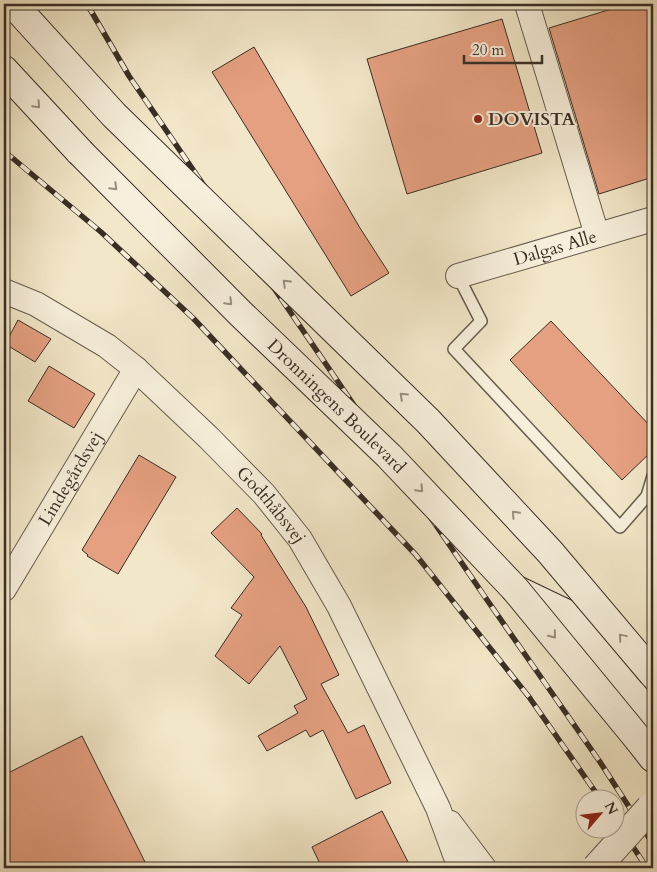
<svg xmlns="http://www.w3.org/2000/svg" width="657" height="872" viewBox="0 0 657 872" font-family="Cardo,serif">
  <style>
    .building { fill: #e5a081; stroke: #382e25 }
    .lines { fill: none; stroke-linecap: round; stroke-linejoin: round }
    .service-casing { stroke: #665c4e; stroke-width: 14 }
    .minor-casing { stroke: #665c4e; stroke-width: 26 }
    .secondary-casing { stroke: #382e25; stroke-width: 30 }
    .service { stroke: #f7efdb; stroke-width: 11 }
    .minor { stroke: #f7efdb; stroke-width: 24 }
    .secondary { stroke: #f7efdb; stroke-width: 28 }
    .rail-casing { stroke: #382e25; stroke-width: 5.5 }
    .rail { stroke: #f7efdb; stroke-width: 4; stroke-dasharray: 11; stroke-linecap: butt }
    .tertiary-bridge-casing { stroke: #665c4e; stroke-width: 30; stroke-linecap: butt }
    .secondary-bridge-casing { stroke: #382e25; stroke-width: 30; stroke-linecap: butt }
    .tertiary-bridge { stroke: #f7efdb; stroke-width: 28 }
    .secondary-bridge { stroke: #f7efdb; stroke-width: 28 }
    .oneway { stroke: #988e80 }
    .poi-dot { fill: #8f2418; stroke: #f7efdb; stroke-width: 2 }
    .labels { text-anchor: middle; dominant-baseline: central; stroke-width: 4; stroke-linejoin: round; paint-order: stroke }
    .poi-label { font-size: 18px; font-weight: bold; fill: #382e25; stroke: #f7efdb; text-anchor: start }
    .street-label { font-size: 18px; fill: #382e25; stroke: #f7efdb }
  </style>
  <rect width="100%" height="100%" fill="#f2e7c8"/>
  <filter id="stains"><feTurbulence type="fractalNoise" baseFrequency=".004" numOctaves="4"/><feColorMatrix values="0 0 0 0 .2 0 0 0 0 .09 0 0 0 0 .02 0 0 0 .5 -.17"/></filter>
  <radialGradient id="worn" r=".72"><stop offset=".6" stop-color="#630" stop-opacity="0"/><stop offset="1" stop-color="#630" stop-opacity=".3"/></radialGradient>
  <path class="building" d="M628 4H653V177L599 194 549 28Z
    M502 19 542 153 407 194 367 59Z
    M254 47 360 228 389 273 351 296 212 72Z
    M18 320 51 339 35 362 5 344Z
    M551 321 653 429V450L622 480 510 360Z
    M49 366 95 394 74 428 28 401Z
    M139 455 176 477 118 574 87 556 88 555 82 550Z
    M237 508 262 534 261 535 306 607 339 675 321 684 348 733 364 725 391 783 356 799 323 730 310 737 306 730 267 751 258 736 298 713 294 706 307 699 280 646 249 684 215 656 242 615 231 608 254 577 211 533Z
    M82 736 145 862 133 868H4V775Z
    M382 811 408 862 395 868H322L312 847Z"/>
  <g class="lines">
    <g class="service-casing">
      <path id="service" d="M458 276 481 321 454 349 620 527 647 496 653 476"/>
    </g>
    <g class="minor-casing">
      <g id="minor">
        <path d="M527 4 597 235"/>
        <path id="s1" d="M458 276 653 219"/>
        <path id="s2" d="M4 291 36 304 107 346 136 369 209 438 264 494 300 539 339 606 438 808 460 868"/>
        <path id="s3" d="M4 589 136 369"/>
        <path d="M450 823 484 868"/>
      </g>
    </g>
    <g class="secondary-casing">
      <path id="secondary" d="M4 70 80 152
        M515 589 565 613 653 719
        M639 740 653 758"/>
    </g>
    <use href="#service" class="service"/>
    <use href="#minor" class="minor"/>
    <use href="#secondary" class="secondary"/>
    <g class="rail-casing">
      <path id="rail" d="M87 4 129 76 485 597 600 762 653 844
        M4 151 101 232 193 318 416 555 529 697 601 800
        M614 818 647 868"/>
    </g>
    <use href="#rail" class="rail"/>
    <g class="tertiary-bridge-casing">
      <path id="tertiary-bridge" d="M596 868 650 808"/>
    </g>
    <g class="secondary-bridge-casing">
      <g id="secondary-bridge">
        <path d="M13 4 114 115 428 421 550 552 653 674"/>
        <path id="s4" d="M80 152 241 314 389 456 515 589 639 740"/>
      </g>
    </g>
    <use href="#tertiary-bridge" class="tertiary-bridge"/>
    <use href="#secondary-bridge" class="secondary-bridge"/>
  </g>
  <defs><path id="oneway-chevron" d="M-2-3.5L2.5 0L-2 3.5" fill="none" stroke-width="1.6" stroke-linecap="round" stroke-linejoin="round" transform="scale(1.25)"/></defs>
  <g class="oneway">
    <use href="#oneway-chevron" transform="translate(37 105) rotate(47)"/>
    <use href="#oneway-chevron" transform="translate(114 187) rotate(45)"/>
    <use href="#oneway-chevron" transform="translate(286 283) rotate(-136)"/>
    <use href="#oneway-chevron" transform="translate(229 302) rotate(45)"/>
    <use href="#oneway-chevron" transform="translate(403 396) rotate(-136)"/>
    <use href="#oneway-chevron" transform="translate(420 489) rotate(47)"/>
    <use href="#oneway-chevron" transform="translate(515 514) rotate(-133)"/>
    <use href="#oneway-chevron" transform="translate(553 635) rotate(51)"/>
    <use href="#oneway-chevron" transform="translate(622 637) rotate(-130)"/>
  </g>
  <circle class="poi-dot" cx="478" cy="119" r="5"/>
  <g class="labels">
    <g class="poi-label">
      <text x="488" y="119">DOVISTA</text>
    </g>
    <g class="street-label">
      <text stroke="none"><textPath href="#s1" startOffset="101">Dalgas Alle</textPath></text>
      <text stroke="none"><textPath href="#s4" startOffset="361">Dronningens Boulevard</textPath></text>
      <text stroke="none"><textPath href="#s3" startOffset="129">Lindegårdsvej</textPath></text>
      <text stroke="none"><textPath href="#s2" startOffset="346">Godthåbsvej</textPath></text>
    </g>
  </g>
  <rect width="657" height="872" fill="none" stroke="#f2e7c8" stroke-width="20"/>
  <rect x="5" y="5" width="647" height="862" fill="none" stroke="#382e25" stroke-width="2.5"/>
  <rect x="10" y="10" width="637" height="852" fill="none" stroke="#382e25"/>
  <g transform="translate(600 814) rotate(62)"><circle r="24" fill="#f7efdb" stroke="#aba292"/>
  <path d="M0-4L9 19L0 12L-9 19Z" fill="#8f2418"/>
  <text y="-8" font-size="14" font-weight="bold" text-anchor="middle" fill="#382e25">N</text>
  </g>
  <path d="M464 55v8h78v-8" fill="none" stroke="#382e25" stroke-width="2.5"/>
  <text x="472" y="55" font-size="15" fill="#382e25" stroke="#f7efdb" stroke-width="4" paint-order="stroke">20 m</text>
  <rect width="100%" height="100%" filter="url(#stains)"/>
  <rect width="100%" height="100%" fill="url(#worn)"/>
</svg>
